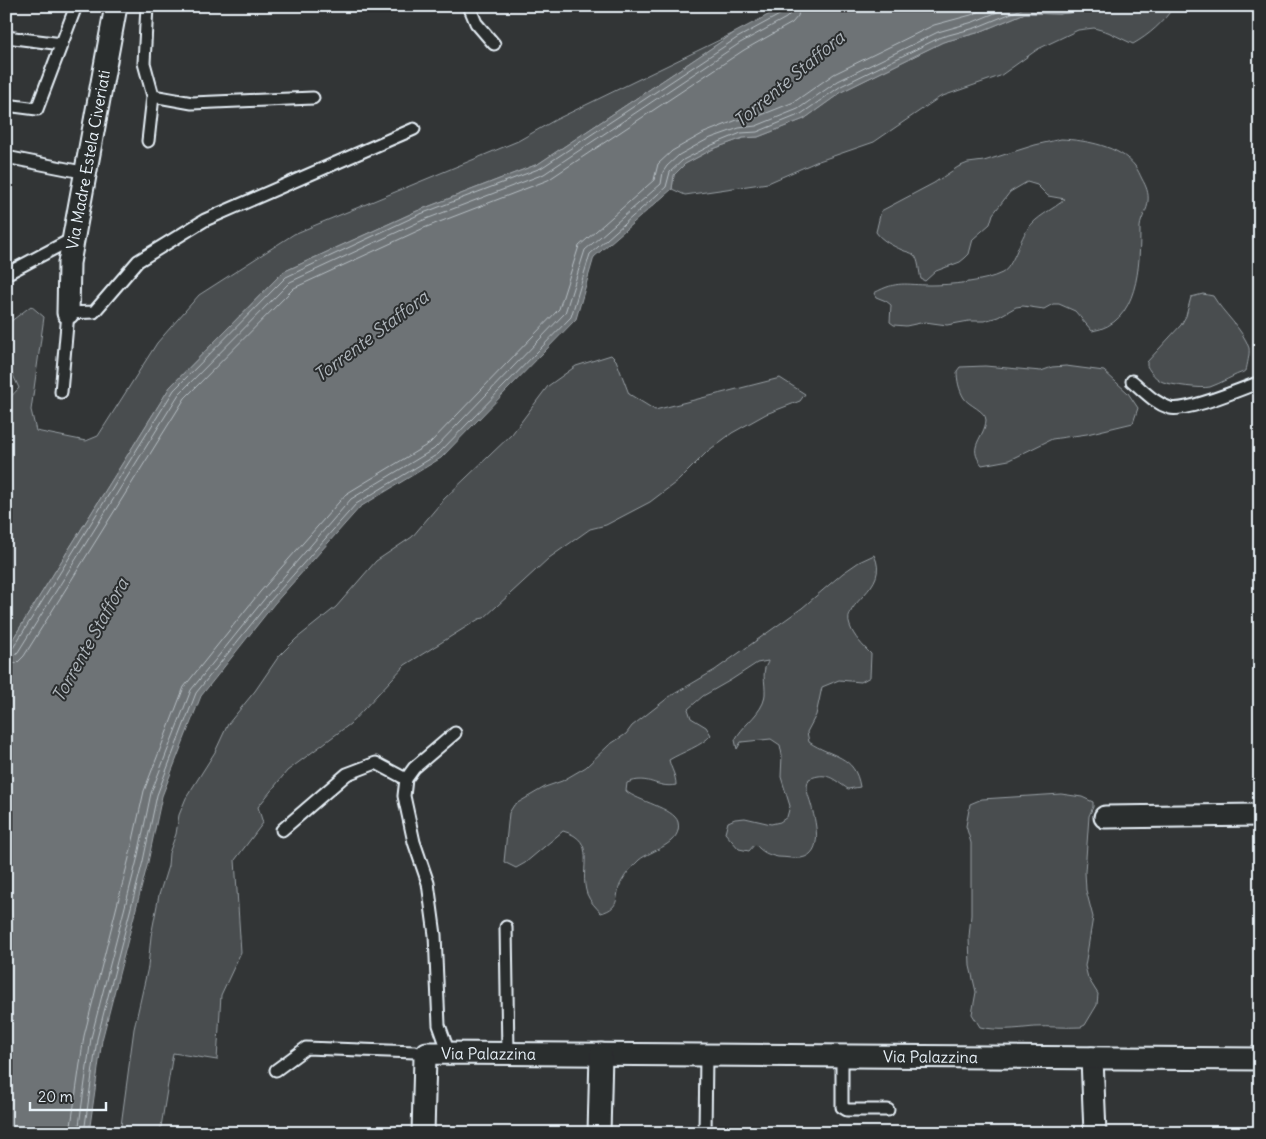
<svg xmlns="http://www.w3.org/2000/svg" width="1266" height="1139" viewBox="0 0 1266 1139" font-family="Delius,sans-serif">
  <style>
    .green { fill: #494d4f; stroke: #989fa4 }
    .water { fill: #6e7376; stroke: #9fa5aa }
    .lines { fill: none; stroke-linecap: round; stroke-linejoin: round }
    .shore { stroke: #b7bfc4; stroke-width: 1 }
    .service-casing { stroke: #e8f1f8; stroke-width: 15 }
    .minor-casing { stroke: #e8f1f8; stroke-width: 25 }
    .service { stroke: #2a2d2e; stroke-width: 11 }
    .minor { stroke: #2a2d2e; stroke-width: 21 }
    .labels { text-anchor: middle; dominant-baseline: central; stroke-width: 4; stroke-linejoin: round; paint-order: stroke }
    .street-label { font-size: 16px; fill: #e8f1f8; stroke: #2a2d2e }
    .water-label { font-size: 18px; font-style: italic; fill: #b1b8be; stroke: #2a2d2e }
  </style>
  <rect width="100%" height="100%" fill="#323536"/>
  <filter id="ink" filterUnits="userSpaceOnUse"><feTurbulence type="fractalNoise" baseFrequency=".02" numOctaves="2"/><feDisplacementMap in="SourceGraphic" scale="10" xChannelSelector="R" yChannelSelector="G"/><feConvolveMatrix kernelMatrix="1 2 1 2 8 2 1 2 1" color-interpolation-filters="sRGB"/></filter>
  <g filter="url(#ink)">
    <path class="green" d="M1086 6H1174C1164 22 1149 35 1133 44L1108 32 1094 28 1078 30 1038 49 1000 76 940 97 874 142 816 162 768 183 685 195 672 189 674 175 685 164 713 149 743 138 758 137 804 119 843 91 943 42 977 33 1025 13 1059 14 1075 12Z
      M734 33 538 164 417 211 283 272 170 387 6 650V402L19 388 6 360V325L31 306 44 317 31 410 36 431 86 441 98 436 157 343 199 295 294 234 518 141 555 120Z
      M1061 139C1085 140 1120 146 1135 166 1138 170 1140 175 1142 179 1146 186 1149 193 1148 201 1148 210 1141 217 1140 227 1140 264 1139 324 1092 331L1075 311 1059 304H1053L1044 309 1023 306 1016 307 998 317 984 321H969L947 325 925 322 906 326 894 325 890 322 891 305 886 301 876 297 874 293C898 280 905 285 930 285 950 285 984 282 1002 273 1013 267 1019 241 1027 230 1036 216 1053 210 1065 199L1048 196 1037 185 1027 182 1010 192 1000 205 993 214 990 224 973 239 969 254 965 258 960 262 936 271 925 281 921 279C919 273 919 259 914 255 911 252 906 252 902 250 893 246 881 240 876 232L881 211 934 183 958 167 968 163 984 161 1035 145Z
      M1203 294 1213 296C1223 313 1243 329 1249 348 1250 354 1247 365 1246 371 1233 375 1222 383 1210 387 1201 389 1172 385 1163 382 1156 379 1151 373 1147 366V362L1181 325 1186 316 1191 297Z
      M611 355 616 360 629 394 655 410 780 378 805 394 800 401 766 414 732 433 708 451 679 480 650 502 606 525 590 529 549 558 484 618 479 619 405 665 350 724 287 771 258 807 263 823 235 860 241 952 221 995 217 1060 173 1053 160 1133H120L134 1029 148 967 151 936 159 895 168 866 169 853 176 834 179 815 186 798 215 752 228 724 255 691 279 656 296 639 336 607 376 561 412 537 444 499 512 434 548 386 576 366Z
      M985 366 1041 371 1052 367 1066 366 1104 371 1128 393 1138 408 1133 423 1087 434 1052 439 1009 460 982 465C966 446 985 438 986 420 986 411 968 405 964 398 959 390 957 380 957 371L960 367Z
      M874 555C891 589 840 602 850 626 854 637 863 646 871 654L870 677 861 682 839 680 822 687 816 715 807 732 809 742C832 758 855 754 860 787L848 789C833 779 827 771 809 779 805 789 808 794 811 804 815 820 825 854 801 858 794 859 786 857 778 857 768 855 762 852 755 844L749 851 739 849 725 833 728 822 735 819 745 818 771 824 780 822 787 817 790 806 781 777 782 755 780 745 771 739 741 742 737 749 735 740C742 726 757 717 763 703 768 691 762 679 765 668 766 665 768 663 768 661L757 663 731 680 703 696 688 709 691 718 706 727 711 735C702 746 682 752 669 760 671 769 676 775 676 785 656 789 649 774 627 783L626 791C637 801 674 808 678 822 683 844 651 850 639 860 633 866 626 873 622 881 613 896 623 907 601 913 596 907 590 902 587 894 578 868 599 841 563 831L525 863 516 868 504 862 509 813 514 805 545 787 562 781 586 767 609 745 626 734 632 726 669 697 715 670 802 608 843 573 859 562Z
      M1061 794 1082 797 1093 802V807L1089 816 1085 872 1086 890 1093 917 1085 966 1088 978 1098 994 1097 1005 1085 1025 1081 1027C1066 1028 1049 1026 1034 1027 1015 1029 998 1031 980 1027L972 1014 976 992 970 966 969 937 971 915V843L966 826 970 804 982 799Z"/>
    <path class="water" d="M785 6H1086L1075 12 1059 14 1025 13 977 33 943 42 843 91 804 119 758 137 743 138 713 149 685 164 674 175 672 189 594 257 576 319 441 458 360 507 274 604 201 696 162 796 148 862 102 1040 89 1133H6V650L170 387 283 272 417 211 538 164 734 33Z"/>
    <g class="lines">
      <path class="shore" d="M6 651 13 648 174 390 286 277 418 215 541 168 737 38 783 13 786 6
        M6 658 13 656 18 652 179 394 290 282 421 221 544 174 740 43 786 18 791 13 792 6
        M6 665 17 663 24 656 185 398 294 288 424 228 548 180 744 50 792 23 798 16 800 6
        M70 1133 84 1036 129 858 144 791 184 687 260 592 346 494 430 443 559 309 579 246 654 180 658 164 672 151 704 133 737 120 754 118 794 102 834 74 934 25 971 15 992 6
        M78 1133 91 1038 137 860 151 793 191 690 266 597 351 499 434 449 565 313 585 250 661 184 663 172 667 166 679 155 708 139 739 128 756 126 798 109 838 81 938 32 973 22 1012 6
        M84 1133 97 1039 143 861 157 795 196 693 270 601 356 504 438 454 571 317 590 254 666 187 670 172 683 160 712 145 741 133 757 132 801 114 841 86 941 37 975 28 1024 8 1059 9 1075 6"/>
      <g class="service-casing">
        <path id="service" d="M147 6 144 63 153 96 148 141
          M469 6 476 23 494 44
          M6 37 62 44
          M153 96 192 103 313 98
          M6 105 37 109 76 6
          M6 157 87 173
          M6 274 74 238
          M1132 381C1144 391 1154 403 1170 408 1186 412 1242 389 1260 382
          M61 392 68 313 94 312 138 261 205 220 414 129
          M282 830 347 774 376 763 406 779
          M506 927 508 1053
          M449 1053 439 1025 435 935 428 883 414 842 404 796 406 779 414 768 455 733
          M842 1057V1107L847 1110H888
          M276 1070 306 1048 415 1052
          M705 1133 706 1055"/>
      </g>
      <g class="minor-casing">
        <g id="minor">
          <path id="s1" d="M68 313 69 263 116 6"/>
          <path d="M1105 817 1260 815"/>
          <path d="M1092 1058 1095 1133"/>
          <path id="s2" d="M423 1133 425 1057 427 1053H430L1260 1059"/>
          <path d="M599 1133 601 1054"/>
        </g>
      </g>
      <use href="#service" class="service"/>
      <use href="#minor" class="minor"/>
    </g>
  </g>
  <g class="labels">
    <g class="street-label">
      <text stroke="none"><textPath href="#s1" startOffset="155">Via Madre Estela Civeriati</textPath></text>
      <text stroke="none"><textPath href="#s2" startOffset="142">Via Palazzina</textPath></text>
      <text stroke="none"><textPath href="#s2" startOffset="584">Via Palazzina</textPath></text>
    </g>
    <g class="water-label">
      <text transform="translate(789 79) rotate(-40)">Torrente Staffora</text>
      <text transform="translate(371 336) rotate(-37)">Torrente Staffora</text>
      <text transform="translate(90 640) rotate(-61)">Torrente Staffora</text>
    </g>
  </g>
  <rect width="1266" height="1139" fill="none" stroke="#2a2d2e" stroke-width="25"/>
  <rect x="12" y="12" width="1241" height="1114" fill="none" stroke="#e8f1f8" stroke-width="2" filter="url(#ink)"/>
  <path d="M30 1102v8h76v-8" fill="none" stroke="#e8f1f8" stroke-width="2.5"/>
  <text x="38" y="1102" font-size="15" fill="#e8f1f8" stroke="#2a2d2e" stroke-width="4" paint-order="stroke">20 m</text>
</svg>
